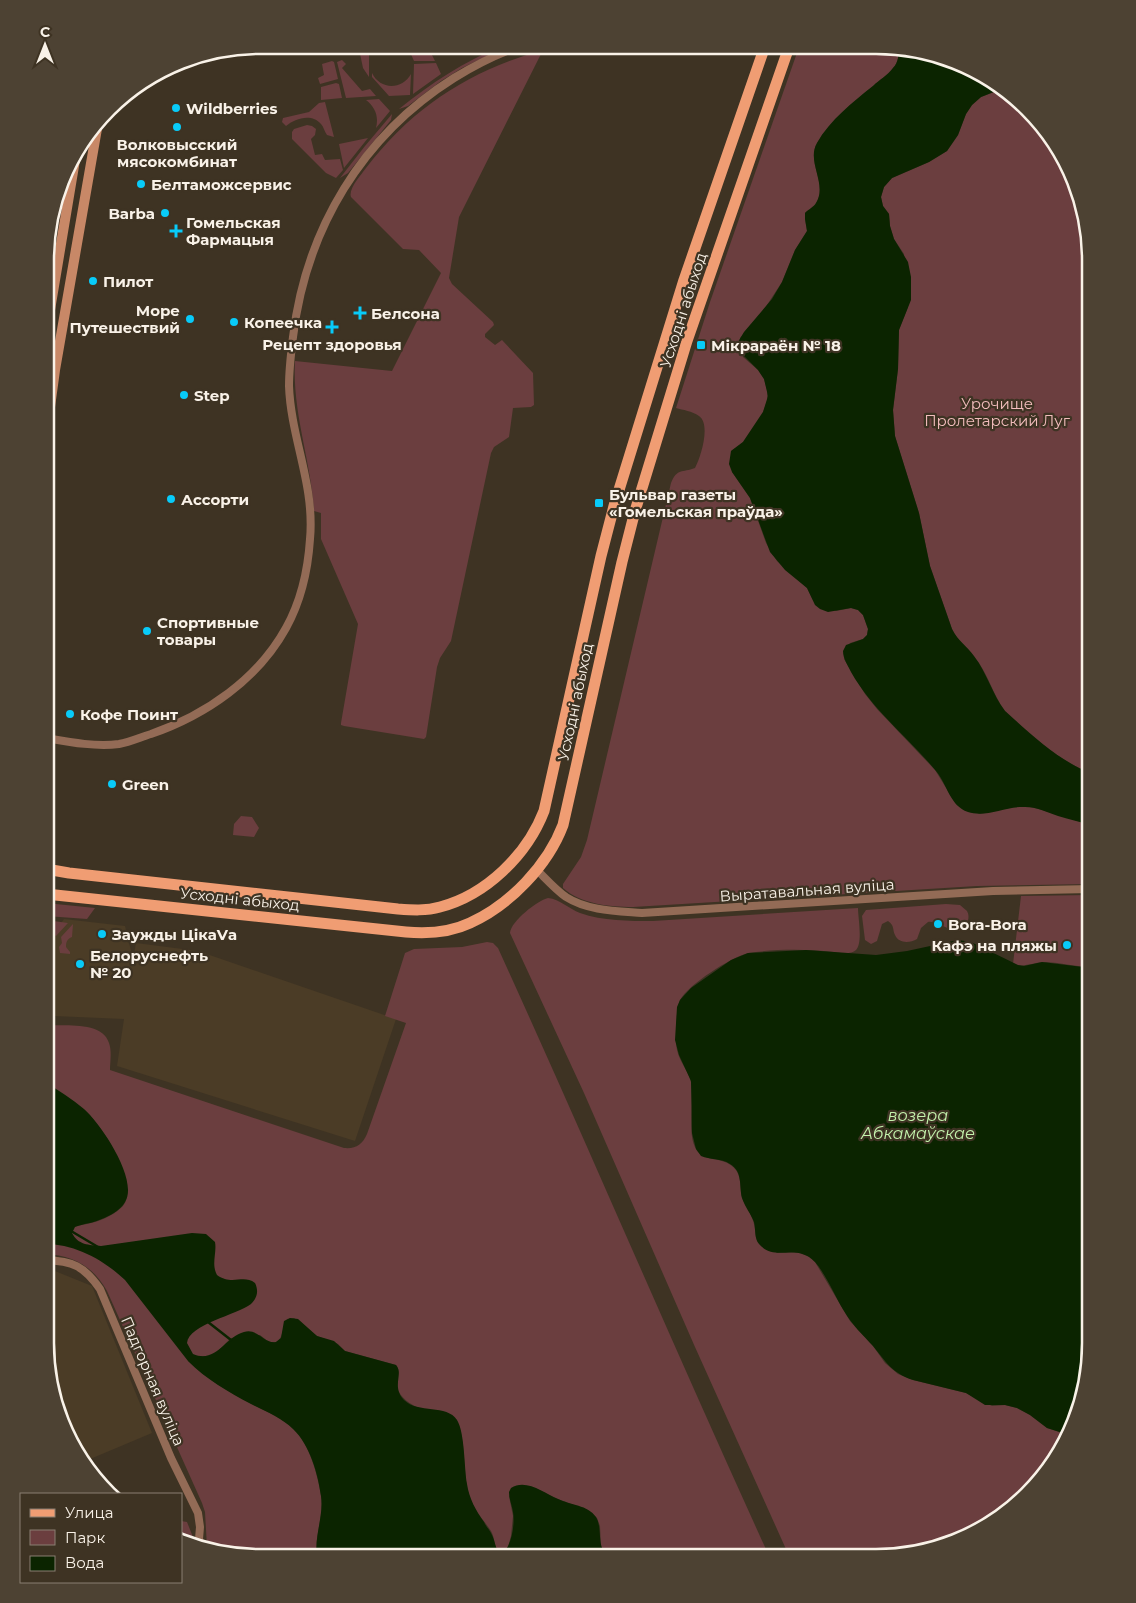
<svg xmlns="http://www.w3.org/2000/svg" width="1136" height="1603" viewBox="0 0 1136 1603" font-family="Montserrat,sans-serif">
  <style>
    .built { fill: #4b3c26 }
    .green { fill: #6b3e3f }
    .water { fill: #0b2400 }
    .lines { fill: none; stroke-linecap: round; stroke-linejoin: round }
    .stream { stroke: #0b2400; stroke-width: 2.5 }
    .street { stroke: #936b56; stroke-width: 8 }
    .secondary { stroke: #c88867; stroke-width: 10 }
    .primary { stroke: #f09d73; stroke-width: 11 }
    .poi-dot { fill: #08cbf9; stroke: #3e3323; stroke-width: 2 }
    .labels { text-anchor: middle; dominant-baseline: central; stroke-width: 4.5; stroke-linejoin: round; paint-order: stroke }
    .poi-label { font-size: 15px; font-weight: bold; fill: #f9f2e8; stroke: #3e3323; text-anchor: start }
    .street-label { font-size: 15px; fill: #f9f2e8; stroke: #3e3323 }
    .park-label { font-size: 15px; fill: #f3bdbd; stroke: #3e3323 }
    .water-label { font-size: 16px; font-style: italic; fill: #c4f3ad; stroke: #3e3323 }
    .rim { fill: none; stroke: #f9f2e8; stroke-width: 2.5 }
  </style>
  <rect width="100%" height="100%" fill="#3e3323"/>
  <path class="built" d="M64 919 125 926 133 959 136 943 198 951 396 1019 355 1141 117 1066 124 1019 54 1016V998L46 996V944Z
    M45 1267 92 1286 152 1433 83 1462 67 1438 45 1344Z"/>
  <path class="green" d="M403 45H427L435 61H414L410 52Z
    M368 46 369 47V77L363 68 359 49Z
    M501 46H507L462 68 441 81 408 106 399 109C431 83 464 62 501 46Z
    M799 47H900C898 55 899 62 893 68 888 75 879 80 873 86 853 102 830 120 817 143 807 161 825 180 818 199 816 206 810 208 805 213V219L807 231 795 250 782 282 765 308 740 338 743 357 758 370 764 379 767 390V401L763 412 743 442 731 451 732 472 750 498 766 543 777 561 807 588 813 600 836 611 851 608 858 610 863 615 868 629 867 635 863 639 850 643 844 659 865 694 877 709 935 770 956 804 980 814 1014 807 1027 806 1039 809 1091 825V884L977 886 633 907C609 907 581 904 563 888V884L581 857 587 840 671 483C677 468 682 473 695 468 701 457 711 424 699 416 692 411 683 410 676 408L710 302Z
    M543 50 459 217 449 278 452 284 493 322 494 325 485 334V337L495 345 502 340 533 373 534 405 531 407 513 408 509 437 494 447 491 453 451 641 440 658 437 667 426 737 424 739 344 726 341 725V723L358 624 321 539V513L314 511C311 461 292 412 295 361L392 371 441 273 419 250 403 249 351 197C348 189 361 175 366 168 413 107 469 71 543 50Z
    M342 60 346 64 342 68 362 91 370 89 376 96 346 98 337 62Z
    M332 61 334 62 338 79 320 84 318 78 324 75 322 64Z
    M436 63 441 74 413 94 414 64Z
    M372 73C380 90 402 90 411 74L410 95 389 96 372 77Z
    M336 83 339 84 342 98 321 100V87Z
    M1004 88 1069 165 1091 259V773C1060 762 1029 733 1005 711 994 696 989 678 979 663 970 651 958 642 952 629L930 566 919 513 895 436 893 410 898 369 899 330 908 307 904 254 894 239 890 226 889 214 883 206 881 197 884 187 892 178 929 162 947 151 958 135 966 114 972 105 981 97Z
    M379 99 390 111 376 128C379 116 375 107 366 100Z
    M325 102 334 137 327 135C324 131 324 127 321 124 312 113 295 118 286 126L282 122 283 118 309 112 319 103Z
    M392 114 391 120 348 173 340 178 365 146Z
    M307 125 312 126 316 129 315 135 311 139 315 155 322 154 325 160 340 159 343 170 336 178 326 173 292 139V132L294 129Z
    M368 138 344 168 339 144Z
    M241 816 252 817 259 828 254 837 233 835 234 824Z
    M1091 895V968C1076 966 1061 963 1046 962 1034 962 1024 968 1013 964L1021 896Z
    M548 898C560 899 569 909 580 913 603 921 629 921 653 921L858 908C858 917 863 943 856 950 851 955 840 953 834 952 805 949 777 949 748 953 730 958 689 984 680 1000 676 1009 675 1040 677 1050 680 1064 691 1073 692 1088 694 1105 687 1134 696 1149 703 1162 719 1157 729 1164 743 1172 739 1185 742 1198 745 1205 750 1211 752 1218 755 1225 755 1231 756 1237L777 1253 789 1252 799 1253 808 1256 815 1262 850 1321 873 1346 885 1363 898 1374 913 1380 966 1393 992 1406 1005 1405 1017 1408 1030 1415 1047 1428 1069 1435 1055 1463 1018 1505 971 1536 877 1558H790L695 1347 584 1093 510 933C511 921 537 901 548 898Z
    M46 903 95 908 87 919 46 916Z
    M946 904 960 905 967 911C969 915 969 918 967 923 958 942 941 920 928 922L921 928 917 939C910 943 899 944 895 935 892 929 895 926 888 921L882 924 877 941 871 944 865 940 862 916 866 910Z
    M46 920 68 923 56 936 46 929Z
    M73 924 72 937C67 939 66 942 66 947L70 952V954L60 953 59 947 62 943 61 937Z
    M487 942 493 943 498 948C590 1150 677 1355 770 1558L609 1556 601 1547 600 1526 597 1518 587 1510 558 1499 537 1489 519 1485 509 1496 513 1516 511 1536 508 1547 504 1552 499 1553C494 1547 495 1538 491 1531 483 1519 473 1509 469 1495 462 1470 467 1442 456 1419 437 1413 403 1409 397 1387 395 1379 402 1372 396 1365L345 1351 338 1344 317 1336 294 1318 287 1319C282 1326 284 1338 276 1342H269L260 1335 231 1338 216 1353 210 1356H198L188 1361C208 1381 233 1394 258 1407 270 1413 284 1420 294 1429 309 1444 318 1475 321 1496 324 1516 314 1536 317 1556H232L207 1547 205 1512 202 1503 107 1291C94 1267 73 1255 45 1254V1231C70 1226 103 1226 122 1207 140 1189 107 1133 92 1118 87 1112 55 1104 45 1101L46 1025C64 1026 103 1021 109 1043 112 1051 110 1062 110 1070L344 1148C356 1149 362 1145 367 1134L406 1023 385 1016 405 953 414 949 462 947Z
    M181 1521 187 1522 195 1542 181 1537Z"/>
  <path class="water" d="M900 47 959 61 1004 88 981 97 972 105 966 114 958 135 947 151 929 162 892 178 884 187 881 197 883 206 889 214 890 226 894 239 908 262 911 277V300L899 330 898 369 893 410 895 436 919 513 930 566 952 629C958 641 967 646 974 656 987 673 992 694 1005 711 1029 733 1060 762 1091 773V825C1080 822 1068 819 1058 816 1047 812 1036 807 1025 807 1006 806 986 818 968 812 950 806 947 784 936 771 908 737 873 711 851 672 848 665 843 659 843 651L846 645 863 639 867 635 868 629 863 615 858 610 851 608 828 612 820 609 815 605 807 588 785 570 770 552 750 498 732 472 729 464 731 451 743 442 763 412 768 396 764 379 758 370 740 352 738 342 744 332 772 299 782 282 795 250 807 231 805 219V213C809 209 814 207 816 203 828 184 806 162 817 143 830 120 853 102 873 86 879 80 888 75 893 68 899 62 898 55 900 47Z
    M958 940 971 942 1018 965 1024 966 1042 962 1091 968V1358L1080 1413 1069 1435 1047 1428 1030 1415 1017 1408 1005 1405H985L966 1393 913 1380C892 1373 886 1362 873 1346 863 1335 852 1325 844 1311 834 1295 827 1276 815 1262 796 1242 775 1263 759 1244 754 1238 756 1230 754 1222 751 1214 745 1207 742 1198 739 1185 743 1172 730 1164 721 1158 710 1160 701 1156L696 1149 692 1133 691 1081 679 1055 675 1040 677 1007 680 1000 691 988 731 960 748 953 806 950 876 955 907 951Z
    M45 1083C59 1090 72 1099 84 1109 101 1124 139 1180 125 1202 119 1213 101 1220 90 1223 84 1224 80 1225 75 1227L72 1233C78 1245 89 1245 101 1246L192 1233 206 1234 215 1242C217 1253 211 1264 217 1275 232 1286 243 1274 255 1283 259 1291 257 1298 251 1304 237 1315 189 1324 187 1343L193 1354C216 1364 225 1337 244 1332 258 1328 264 1344 276 1342L281 1338 284 1321 290 1318 298 1319 317 1336 334 1341 345 1351 396 1365C404 1374 391 1386 404 1400 418 1414 447 1404 457 1420 465 1433 464 1468 467 1484 469 1498 476 1511 484 1522 486 1527 490 1530 492 1535 495 1541 495 1547 499 1553H502C512 1547 515 1523 513 1512 512 1505 509 1499 509 1492L511 1488C526 1478 544 1493 558 1499 570 1505 588 1505 596 1517 604 1531 594 1552 613 1557L317 1556C314 1536 324 1516 321 1496 318 1474 310 1445 293 1429 282 1418 265 1411 251 1404 228 1392 206 1379 188 1361L125 1280C104 1260 75 1244 45 1244Z"/>
  <g class="lines">
    <path class="stream" d="M71 1231 98 1247
      M208 1322 231 1340"/>
    <path class="street" d="M46 738C69 742 95 747 119 744 130 742 141 737 151 734 206 715 258 679 286 628 301 601 308 570 310 539 315 485 291 439 289 386 289 370 291 353 293 337 306 229 362 136 454 78 475 65 497 54 520 46
      M538 871C547 880 556 890 566 897 588 911 617 911 642 913L993 891 1091 889
      M45 1260C73 1261 84 1266 100 1289L171 1458 198 1513 200 1527 199 1539 201 1545"/>
    <path class="secondary" d="M47 328 77 148
      M47 429 55 370 98 123"/>
    <path class="primary" d="M46 869 69 873 398 909C412 910 426 911 440 907 486 895 527 855 544 811L601 556 614 506 684 280 765 46
      M46 894 406 932C428 934 451 932 470 923 510 905 548 865 563 825L622 562 635 511 687 341 789 47"/>
  </g>
  <g class="poi-dot">
    <circle cx="176" cy="108" r="5"/>
    <circle cx="177" cy="127" r="5"/>
    <circle cx="141" cy="184" r="5"/>
    <circle cx="165" cy="213" r="5"/>
    <path d="M173.5 223.5h5v5h5v5h-5v5h-5v-5h-5v-5h5z"/>
    <circle cx="93" cy="281" r="5"/>
    <path d="M357.5 305.5h5v5h5v5h-5v5h-5v-5h-5v-5h5z"/>
    <circle cx="190" cy="319" r="5"/>
    <circle cx="234" cy="322" r="5"/>
    <path d="M329.5 319.5h5v5h5v5h-5v5h-5v-5h-5v-5h5z"/>
    <rect x="696" y="340" width="10" height="10" rx="2.5"/>
    <circle cx="184" cy="395" r="5"/>
    <circle cx="171" cy="499" r="5"/>
    <rect x="594" y="498" width="10" height="10" rx="2.5"/>
    <circle cx="147" cy="631" r="5"/>
    <circle cx="70" cy="714" r="5"/>
    <circle cx="112" cy="784" r="5"/>
    <circle cx="938" cy="924" r="5"/>
    <circle cx="102" cy="934" r="5"/>
    <circle cx="1067" cy="945" r="5"/>
    <circle cx="80" cy="964" r="5"/>
  </g>
  <g class="labels">
    <g class="poi-label">
      <text x="186" y="108">Wildberries</text>
      <text x="177" y="144" text-anchor="middle">Волковысский<tspan x="177" dy="17">мясокомбинат</tspan></text>
      <text x="151" y="184">Белтаможсервис</text>
      <text x="155" y="213" text-anchor="end">Barba</text>
      <text x="186" y="222">Гомельская<tspan x="186" dy="17">Фармацыя</tspan></text>
      <text x="103" y="281">Пилот</text>
      <text x="180" y="310" text-anchor="end">Море<tspan x="180" dy="17">Путешествий</tspan></text>
      <text x="371" y="313">Белсона</text>
      <text x="244" y="322">Копеечка</text>
      <text x="332" y="344" text-anchor="middle">Рецепт здоровья</text>
      <text x="711" y="345">Мікрараён № 18</text>
      <text x="194" y="395">Step</text>
      <text x="609" y="494">Бульвар газеты<tspan x="609" dy="17">«Гомельская праўда»</tspan></text>
      <text x="181" y="499">Ассорти</text>
      <text x="157" y="622">Спортивные<tspan x="157" dy="17">товары</tspan></text>
      <text x="80" y="714">Кофе Поинт</text>
      <text x="122" y="784">Green</text>
      <text x="948" y="924">Bora-Bora</text>
      <text x="112" y="934">Заужды ЦікаVа</text>
      <text x="1057" y="945" text-anchor="end">Кафэ на пляжы</text>
      <text x="90" y="955">Белоруснефть<tspan x="90" dy="17">№ 20</tspan></text>
    </g>
    <g class="street-label">
      <text transform="translate(683 310) rotate(-72)">Усходні абыход</text>
      <text transform="translate(575 702) rotate(-78)">Усходні абыход</text>
      <text transform="translate(807 890) rotate(-4)">Выратавальная вуліца</text>
      <text transform="translate(240 899) rotate(6)">Усходні абыход</text>
      <text transform="translate(153 1381) rotate(67)">Падгорная вуліца</text>
    </g>
    <g class="park-label">
      <text x="997" y="403">Урочище<tspan x="997" dy="17">Пролетарский Луг</tspan></text>
    </g>
    <g class="water-label">
      <text x="918" y="1115">возера<tspan x="918" dy="18">Абкамаўскае</tspan></text>
    </g>
  </g>
  <path d="M0 0H1136V1603H0ZM260 54H876A206 206 0 0 1 1082 260V1343A206 206 0 0 1 876 1549H260A206 206 0 0 1 54 1343V260A206 206 0 0 1 260 54Z" fill="#4d4233" fill-rule="evenodd"/>
  <path class="rim" d="M260 54H876A206 206 0 0 1 1082 260V1343A206 206 0 0 1 876 1549H260A206 206 0 0 1 54 1343V260A206 206 0 0 1 260 54Z"/>
  <rect x="20" y="1493" width="162" height="90" fill="#3e3323" stroke="#897f72"/>
  <rect x="30" y="1509" width="25" height="8" fill="#f09d73" stroke="#897f72"/>
  <text x="65" y="1518" font-size="15" fill="#f9f2e8">Улица</text>
  <rect x="30" y="1530" width="25" height="15" fill="#6b3e3f" stroke="#897f72"/>
  <text x="65" y="1543" font-size="15" fill="#f9f2e8">Парк</text>
  <rect x="30" y="1556" width="25" height="15" fill="#0b2400" stroke="#897f72"/>
  <text x="65" y="1568" font-size="15" fill="#f9f2e8">Вода</text>
  <g transform="translate(45 45)" stroke="#3e3323" stroke-width="4" paint-order="stroke">
  <path d="M0-4L9 19L0 12L-9 19Z" fill="#f9f2e8"/>
  <text y="-8" font-size="14" font-weight="bold" text-anchor="middle" fill="#f9f2e8">С</text>
  </g>
</svg>
